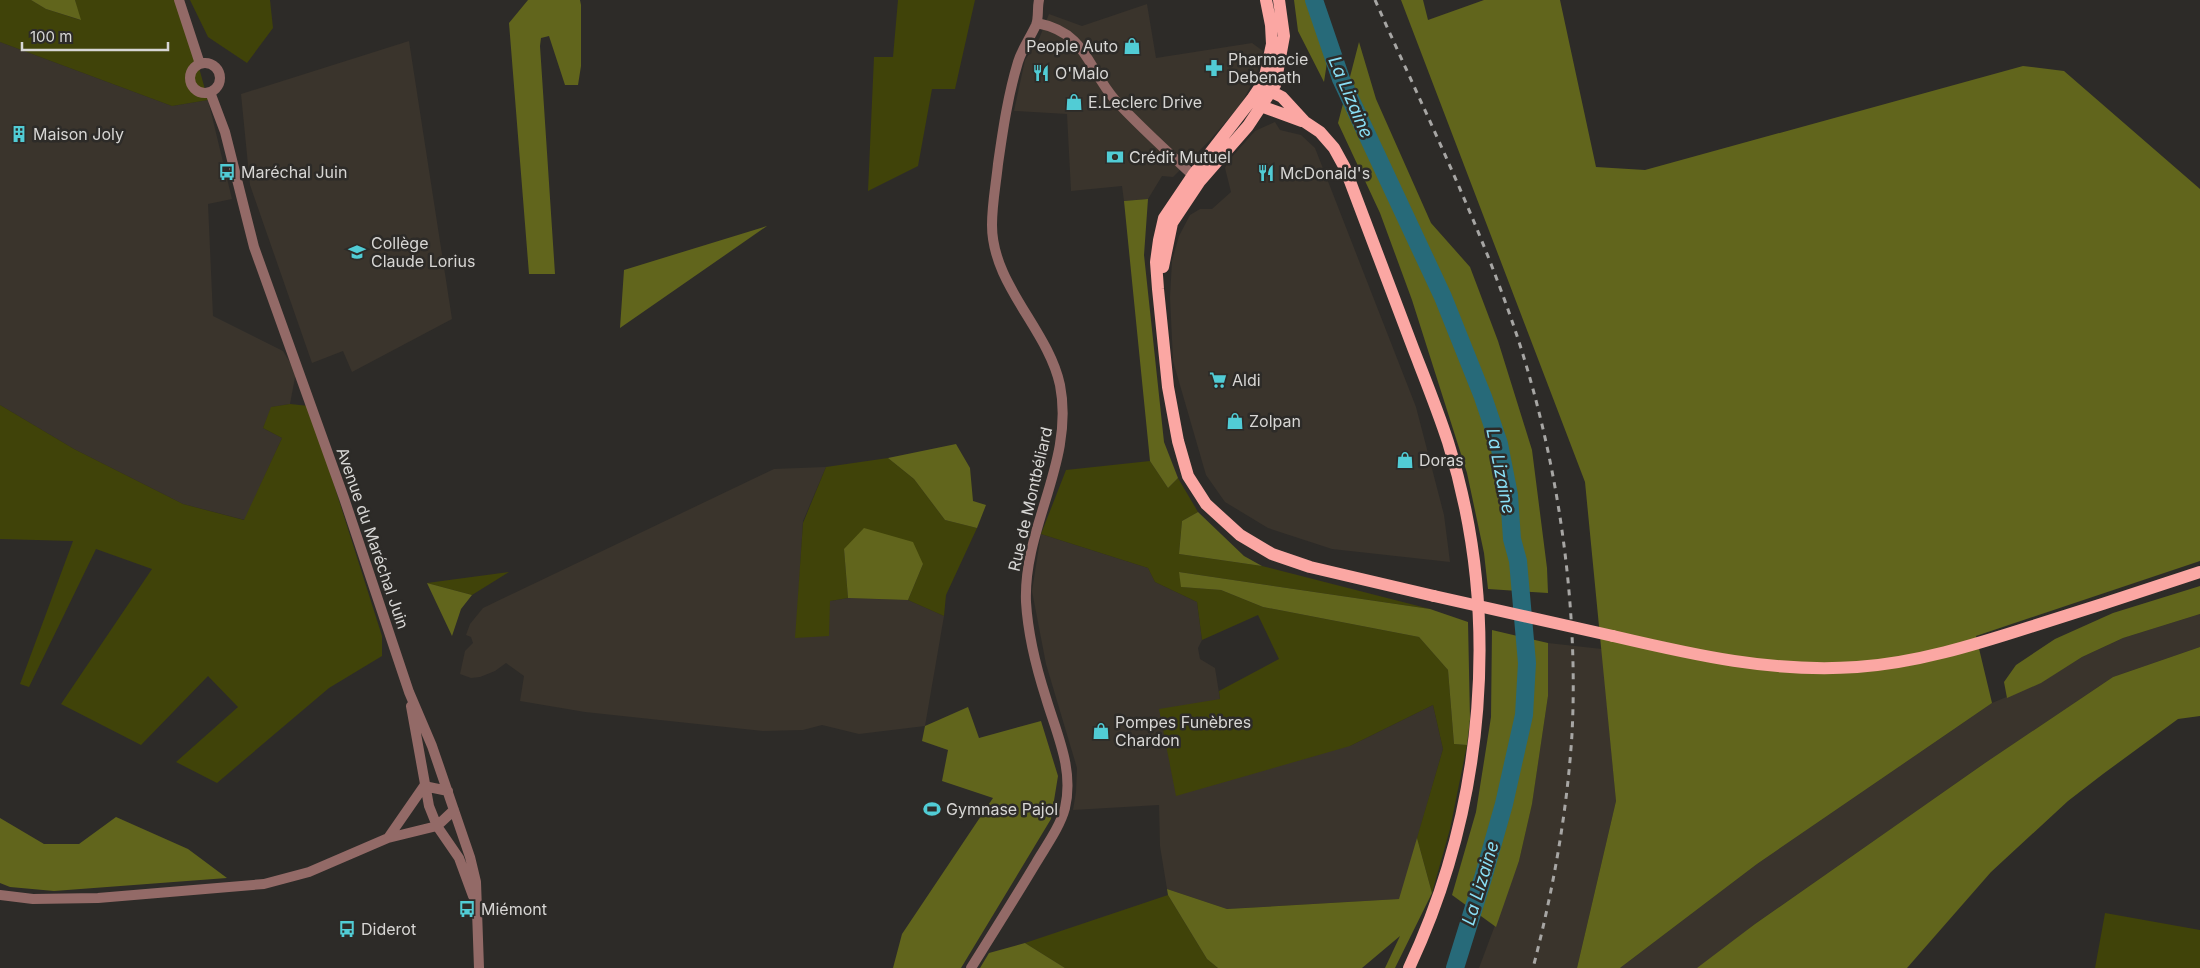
<svg xmlns="http://www.w3.org/2000/svg" width="2200" height="968" viewBox="0 0 2200 968" font-family="Inter,sans-serif">
  <style>
    .built { fill: #3a342c }
    .green { fill: #404309 }
    .forest { fill: #61651c }
    .lines { fill: none; stroke-linecap: round; stroke-linejoin: round }
    .river { stroke: #276a79; stroke-width: 18 }
    .minor { stroke: #936a67; stroke-width: 10 }
    .major { stroke: #fba7a3; stroke-width: 12 }
    .rail { stroke: #a7a6a4; stroke-width: 3; stroke-dasharray: 6 6; stroke-linecap: butt }
    .major-bridge { stroke: #fba7a3; stroke-width: 12 }
    .labels { text-anchor: middle; dominant-baseline: central; stroke-width: 5; stroke-linejoin: round; paint-order: stroke }
    .poi-label { font-size: 16px; fill: #d7d6d4; stroke: #2d2b28; text-anchor: start }
    .street-label { font-size: 16px; fill: #d7d6d4; stroke: #2d2b28 }
    .water-label { font-size: 18px; font-style: italic; fill: #89dff6; stroke: #2d2b28 }
  </style>
  <rect width="100%" height="100%" fill="#2d2b28"/>
  <path class="built" d="M1147 4 1156 58 1252 43 1263 51 1256 76 1241 104 1210 140 1173 177 1162 176 1148 199 1124 201 1122 186 1071 191 1067 114 1014 111 1025 60 1039 39 1049 14 1082 26Z
    M409 41 452 319 352 372 343 351 312 363 250 185 241 94Z
    M0 42 172 106 208 100 232 199 208 204 213 316 283 351 296 372 290 404 272 407 263 428 282 438 245 520 183 504 74 449 0 405Z
    M1275 122 1280 130 1301 135 1315 148 1416 407 1444 515 1450 562 1332 549 1268 528 1225 502 1206 475 1173 361 1170 297 1172 261 1179 236 1190 215 1200 209H1212L1231 192 1225 168 1229 160 1255 131Z
    M826 467 803 521 796 638 830 601 848 598 908 600 944 616 925 726 859 734 822 725 803 730 763 731 585 712 520 701 524 676 506 663 495 671 480 677 471 678 460 674 465 651 473 643 471 637 466 635 470 624 483 608 774 469Z
    M1041 534 1148 568 1155 582 1197 602 1202 640 1198 648 1200 659 1215 668 1220 699 1350 746 1433 705 1443 749 1400 899 1227 909 1167 889 1160 846 1159 805 1073 810 1076 792 1077 768 1046 664 1032 591Z
    M2200 614V647L2113 677 1985 763 1755 924 1700 968H1620L1757 864 1992 703 2040 683 2082 657 2123 638Z
    M1548 643 1602 649 1616 801 1577 968H1479L1519 861 1532 803 1548 696Z"/>
  <path class="green" d="M0 0H31L46 9 80 20 75 0H180L208 100 172 106 0 42Z
    M190 0H270L273 28 247 63 208 37Z
    M898 0H975L955 89H932L918 166 868 191 874 57H893Z
    M290 404 309 406 382 636V656L329 688 217 783 176 762 238 707 208 676 141 745 61 704 152 569 96 549 29 687 20 684 73 541 0 539V405L74 449 183 504 244 520 282 438 263 428 271 407Z
    M888 458 914 479 945 520 977 528 946 595 944 616 908 600 923 564 844 549 848 598 830 601 829 636 795 638 803 523 826 467Z
    M1150 461 1168 488 1178 478 1198 512 1182 521 1179 554 1262 566 1430 609 1179 572 1182 587 1221 590 1263 607 1419 637 1448 670 1454 744 1467 745 1450 829 1432 893 1417 838 1443 749 1433 705 1350 746 1176 796 1159 709 1220 699 1219 691 1279 659 1258 615 1202 640 1197 602 1155 582 1148 568 1041 534 1066 470Z
    M509 572 472 595 427 583Z
    M1168 895 1207 959 1218 968H1065L1025 943Z
    M2105 913 2200 930V968H2095Z"/>
  <path class="forest" d="M31 0H75L81 20 46 9Z
    M528 0H580L581 5V66L578 85H565L549 36 541 38 540 46 555 274H529L509 23Z
    M1294 0H1307L1328 56 1324 82 1298 31Z
    M1401 0H1423L1428 20 1484 0H1560L1596 167 1645 170 2023 66 2064 71 2200 189V561L1976 636 1992 703 1757 864 1620 968H1577L1616 801 1585 482Z
    M1359 42 1376 99 1431 223 1470 267 1498 341 1532 450 1547 568 1548 593 1488 589 1484 553 1467 473 1412 300 1380 213 1338 123Z
    M1148 199 1144 255 1164 442 1178 478 1168 488 1150 461 1124 201Z
    M767 226 620 328 624 270Z
    M956 444 970 468 973 501 986 505 977 528 945 520 914 479 888 458Z
    M1198 512 1244 556 1262 566 1179 554 1182 521Z
    M864 528 913 542 923 564 908 600 848 598 844 549Z
    M1179 572 1430 609 1468 622 1470 719 1467 745 1454 744 1448 670 1419 637 1263 607 1221 590 1181 587Z
    M427 583 472 595 461 609 452 636Z
    M2200 586V614L2123 638 2082 657 2041 683 2007 698 2004 682 2016 665 2055 639 2113 613Z
    M1492 630 1548 643V696L1532 804 1519 861 1496 927 1452 895 1476 812 1491 717Z
    M2200 647V716L2178 719 2103 774 2068 801 1991 872 1907 968H1697L1755 924 1985 763 2113 677Z
    M968 707 979 738 1041 721 1058 776 1051 819 961 968H893L902 934 993 798 942 781 948 750 922 741 925 726Z
    M116 817 188 849 227 878 54 891 10 887 0 883V818L44 844H79Z
    M1417 838 1432 893 1395 968H1385L1400 936 1362 968H1218L1207 959 1168 895 1167 889 1227 909 1399 899Z
    M1025 943 1065 968H980L989 953Z"/>
  <g class="lines">
    <path class="river" d="M1314 0 1341 79 1443 297 1483 397 1499 444 1509 495 1512 539 1518 561 1527 663 1524 715 1504 804 1483 878 1455 968"/>
    <path class="minor" d="M179 0 200 64
      M1037 23C1088 33 1087 69 1116 101 1141 128 1170 154 1197 179
      M190 78a15 15 0 1 1 30 0a15 15 0 1 1-30 0Z
      M210 92 225 132 254 247 344 498 409 692 432 746 470 857 476 882 479 968
      M411 706 429 806 437 826 459 858 473 896
      M424 786 448 791
      M388 838 424 786
      M0 895 33 899 98 898 264 884 309 872 388 838 437 826 454 810
      M971 968C993 933 1015 898 1036 863 1046 846 1060 827 1065 808 1074 769 1057 735 1046 698 1036 667 1028 635 1026 602 1023 527 1075 461 1060 385 1048 329 992 285 992 225 992 204 996 184 998 164 1003 129 1008 95 1018 62 1022 49 1030 38 1036 25 1039 18 1037 8 1039 0"/>
    <path class="major" d="M1266 0 1271 25 1272 44 1264 81 1252 99 1193 175 1164 218 1159 240 1156 262 1158 289 1168 387 1178 441 1188 476 1206 504 1240 535 1272 554 1310 567 1434 596
      M1260 86 1282 97 1305 122 1320 132 1334 148 1345 168C1368 228 1390 288 1413 348 1425 379 1438 411 1448 442 1502 614 1485 806 1409 968
      M1256 102 1261 106 1302 121
      M1163 267 1172 223 1200 181 1248 126 1275 85 1284 36 1279 0
      M1613 636C1694 655 1773 673 1857 667 1916 663 1974 645 2030 627 2087 609 2143 591 2200 572"/>
    <path class="rail" d="M1375 0C1422 106 1474 211 1512 321 1556 448 1579 599 1572 734 1567 813 1553 891 1533 968"/>
    <path class="major-bridge" d="M1434 596 1613 636"/>
  </g>
  <defs>
    <g id="shop-bare" transform="scale(1.35)"><path d="M-5-2.5h2.3a2.7 3.5 0 0 1 5.4 0H5L5.5 6h-11ZM-1.5-2.5h3a1.5 2.3 0 0 0-3 0Z" fill="#51ccd5" stroke="#2d2b28" stroke-width="2.5" paint-order="stroke"/></g>
    <g id="pharmacy-bare" transform="scale(1.35)"><path d="M-2-6h4v4h4v4h-4v4h-4v-4h-4v-4h4Z" fill="#51ccd5" stroke="#2d2b28" stroke-width="2.5" paint-order="stroke"/></g>
    <g id="restaurant-bare" transform="scale(1.35)"><path d="M-5-6h1v4h1v-4h1v4h1v-4h1v5L-1.5 .5V6h-2V.5L-5-1ZM5-6V6H3V1.5H1.5Q1.5-4 5-6Z" fill="#51ccd5" stroke="#2d2b28" stroke-width="2.5" paint-order="stroke"/></g>
    <g id="building-bare" transform="scale(1.35)"><path d="M-4-6H4V6H1V3H-1V6H-4ZM-2.5-4.3h1.7v1.8h-1.7ZM.8-4.3h1.7v1.8H.8ZM-2.5-1h1.7V.8h-1.7ZM.8-1h1.7V.8H.8Z" fill="#51ccd5" stroke="#2d2b28" stroke-width="2.5" paint-order="stroke"/></g>
    <g id="bank-bare" transform="scale(1.35)"><path d="M-6-4H6V4H-6ZM0-2.3a2.3 2.3 0 1 0 0 4.6a2.3 2.3 0 1 0 0-4.6Z" fill="#51ccd5" stroke="#2d2b28" stroke-width="2.5" paint-order="stroke"/></g>
    <g id="bus-bare" transform="scale(1.35)"><path d="M-5-6H5V4H4V6H2V4H-2V6H-4V4H-5ZM-3.5-4V0h7V-4ZM-3.5 1.2v1.5H-2V1.2ZM2 1.2v1.5H3.5V1.2Z" fill="#51ccd5" stroke="#2d2b28" stroke-width="2.5" paint-order="stroke"/></g>
    <g id="school-bare" transform="scale(1.35)"><path d="M0-5L7-2L0 1L-7-2ZM-4 1L0 2.5L4 1V4Q0 6-4 4Z" fill="#51ccd5" stroke="#2d2b28" stroke-width="2.5" paint-order="stroke"/></g>
    <g id="supermarket-bare" transform="scale(1.35)"><path d="M-6-5.5h2.5l.6 2H6L4.5 2H-2.5L-4.4-4H-6ZM-1.5 3.2a1.3 1.3 0 1 0 .1 0ZM3 3.2a1.3 1.3 0 1 0 .1 0Z" fill="#51ccd5" stroke="#2d2b28" stroke-width="2.5" paint-order="stroke"/></g>
    <g id="stadium-bare" transform="scale(1.35)"><path d="M0-5a6.5 5 0 1 0 0 10a6.5 5 0 1 0 0-10ZM-3.5-1.8h7v3.6h-7Z" fill="#51ccd5" stroke="#2d2b28" stroke-width="2.5" paint-order="stroke"/></g>
  </defs>
  <g fill-rule="evenodd">
    <use href="#shop-bare" x="1132" y="46"/>
    <use href="#pharmacy-bare" x="1214" y="68"/>
    <use href="#restaurant-bare" x="1041" y="73"/>
    <use href="#shop-bare" x="1074" y="102"/>
    <use href="#building-bare" x="19" y="134"/>
    <use href="#bank-bare" x="1115" y="157"/>
    <use href="#bus-bare" x="227" y="172"/>
    <use href="#restaurant-bare" x="1266" y="173"/>
    <use href="#school-bare" x="357" y="252"/>
    <use href="#supermarket-bare" x="1218" y="380"/>
    <use href="#shop-bare" x="1235" y="421"/>
    <use href="#shop-bare" x="1405" y="460"/>
    <use href="#shop-bare" x="1101" y="731"/>
    <use href="#stadium-bare" x="932" y="809"/>
    <use href="#bus-bare" x="467" y="909"/>
    <use href="#bus-bare" x="347" y="929"/>
  </g>
  <g class="labels">
    <g class="poi-label">
      <text x="1118" y="46" text-anchor="end">People Auto</text>
      <text x="1228" y="59">Pharmacie<tspan x="1228" dy="18">Debenath</tspan></text>
      <text x="1055" y="73">O'Malo</text>
      <text x="1088" y="102">E.Leclerc Drive</text>
      <text x="33" y="134">Maison Joly</text>
      <text x="1129" y="157">Crédit Mutuel</text>
      <text x="241" y="172">Maréchal Juin</text>
      <text x="1280" y="173">McDonald's</text>
      <text x="371" y="243">Collège<tspan x="371" dy="18">Claude Lorius</tspan></text>
      <text x="1232" y="380">Aldi</text>
      <text x="1249" y="421">Zolpan</text>
      <text x="1419" y="460">Doras</text>
      <text x="1115" y="722">Pompes Funèbres<tspan x="1115" dy="18">Chardon</tspan></text>
      <text x="946" y="809">Gymnase Pajol</text>
      <text x="481" y="909">Miémont</text>
      <text x="361" y="929">Diderot</text>
    </g>
    <g class="street-label">
      <text transform="translate(1030 499) rotate(-77)">Rue de Montbéliard</text>
      <text transform="translate(373 538) rotate(71)">Avenue du Maréchal Juin</text>
    </g>
    <g class="water-label">
      <text transform="translate(1351 97) rotate(67)">La Lizaine</text>
      <text transform="translate(1501 471) rotate(79)">La Lizaine</text>
      <text transform="translate(1480 883) rotate(-73)">La Lizaine</text>
    </g>
  </g>
  <path d="M22 42v8h146v-8" fill="none" stroke="#d7d6d4" stroke-width="2.5"/>
  <text x="30" y="42" font-size="15" fill="#d7d6d4" stroke="#2d2b28" stroke-width="4" paint-order="stroke">100 m</text>
</svg>
